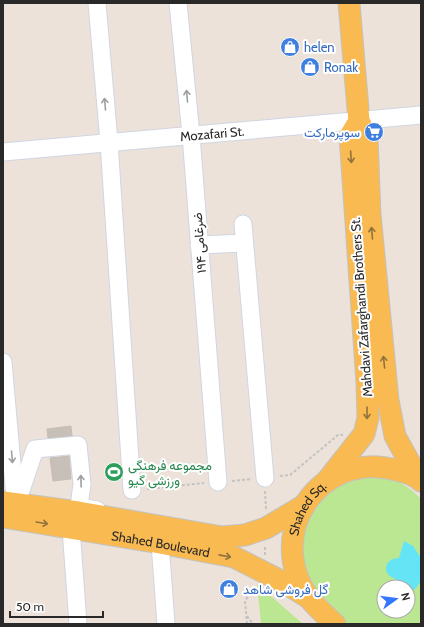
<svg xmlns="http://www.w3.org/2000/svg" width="424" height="627" viewBox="0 0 424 627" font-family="Cabin,Vazirmatn,sans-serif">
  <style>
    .green { fill: #bbe792; fill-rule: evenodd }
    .water { fill: #65e4f6 }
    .building { fill: #c7c0b8; stroke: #c8bdb3 }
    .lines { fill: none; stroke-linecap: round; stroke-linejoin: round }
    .minor-casing { stroke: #cfd6e3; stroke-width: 19 }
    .major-casing { stroke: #c3c3c3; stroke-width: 23 }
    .path { stroke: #c3c3c3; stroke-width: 2; stroke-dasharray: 3 2; stroke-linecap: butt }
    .minor { stroke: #fff; stroke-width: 17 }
    .major { stroke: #f9ba51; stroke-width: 21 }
    .oneway { stroke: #9f9f9f }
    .oneway2 { stroke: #91723d }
    .labels { text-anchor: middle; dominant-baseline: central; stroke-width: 4; stroke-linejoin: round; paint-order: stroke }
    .shop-label { font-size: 13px; fill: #366cbe; stroke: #fff; text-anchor: start }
    .street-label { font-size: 13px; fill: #292929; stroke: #fff }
    .leisure-label { font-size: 13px; fill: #27864d; stroke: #fff; text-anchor: start }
  </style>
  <rect width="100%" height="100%" fill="#ece2d9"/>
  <path class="green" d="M362 474C387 476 403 480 421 499V624H345L309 585 298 536 311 509 335 486ZM384 587H408V611H384Z
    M257 584 303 624H261Z"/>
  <path class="water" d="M404 541 413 546 421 558V581L416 588 408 595V587H394L396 579C381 575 384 558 399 558Z"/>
  <path class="building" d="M71 426 72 436 48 438 47 429Z
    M69 456 71 479 53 481 50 458Z"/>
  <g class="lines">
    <g class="minor-casing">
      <g id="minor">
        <path d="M97 3 109 142 132 490"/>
        <path d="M178 3 191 135 218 482"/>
        <path id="s1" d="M3 152 421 115"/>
        <path d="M243 224 265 478"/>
        <path d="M199 245 244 243"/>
        <path d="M3 362 15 498"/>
        <path d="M16 505 35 449 78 445 82 484 79 507 97 510"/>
        <path d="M71 528 78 624"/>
        <path d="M160 543 166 624"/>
      </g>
    </g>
    <g class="major-casing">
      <g id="major">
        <path d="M349 3 359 121 367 137 370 214 388 400 395 436 418 478"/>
        <path d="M326 482 364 434 368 418 367 383 350 136 359 121"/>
        <path d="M3 502 78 512 222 537 245 535 266 528 303 506"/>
        <path id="s2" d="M3 517 160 543 234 557 285 583 309 598"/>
        <path id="s3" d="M335 624C326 616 316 607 309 598 262 533 321 449 396 470 405 472 415 475 421 481"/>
      </g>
    </g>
    <path class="path" d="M280 476 290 475 338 435H343
      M232 481 252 479
      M147 489 204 483
      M265 491 266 509
      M265 555V545
      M247 616 253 624
      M247 624 245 601 255 586"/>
    <use href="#minor" class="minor"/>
    <use href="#major" class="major"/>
  </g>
  <defs><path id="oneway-shaft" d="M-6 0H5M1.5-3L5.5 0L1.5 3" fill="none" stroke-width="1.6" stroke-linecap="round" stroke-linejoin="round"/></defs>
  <g class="oneway">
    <use href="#oneway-shaft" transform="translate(187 96) rotate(-95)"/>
    <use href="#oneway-shaft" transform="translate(105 104) rotate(-95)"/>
    <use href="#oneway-shaft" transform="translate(12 457) rotate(85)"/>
    <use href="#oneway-shaft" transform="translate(81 481) rotate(-92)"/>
  </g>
  <g class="oneway2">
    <use href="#oneway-shaft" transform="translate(351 157) rotate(86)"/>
    <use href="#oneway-shaft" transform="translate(372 233) rotate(-95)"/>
    <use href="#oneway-shaft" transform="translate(384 362) rotate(-96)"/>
    <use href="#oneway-shaft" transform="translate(367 413) rotate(90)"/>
    <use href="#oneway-shaft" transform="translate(42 523) rotate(9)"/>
    <use href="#oneway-shaft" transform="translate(225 556) rotate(11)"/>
  </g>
  <defs>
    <g id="shop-disc" transform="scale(1)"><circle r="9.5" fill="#3f7fe0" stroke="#fff"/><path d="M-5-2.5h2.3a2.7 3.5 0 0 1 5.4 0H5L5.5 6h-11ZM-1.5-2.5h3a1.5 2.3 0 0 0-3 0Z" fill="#fff"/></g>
    <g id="supermarket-disc" transform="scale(1)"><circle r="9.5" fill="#3f7fe0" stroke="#fff"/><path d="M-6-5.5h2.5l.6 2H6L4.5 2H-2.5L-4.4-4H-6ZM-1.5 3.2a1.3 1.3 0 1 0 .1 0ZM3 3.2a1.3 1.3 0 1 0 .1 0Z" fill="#fff"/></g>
    <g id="stadium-disc" transform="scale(1)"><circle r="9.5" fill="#2e9e5b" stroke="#fff"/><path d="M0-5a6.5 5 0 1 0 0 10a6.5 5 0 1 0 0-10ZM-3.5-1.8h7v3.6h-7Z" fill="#fff"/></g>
  </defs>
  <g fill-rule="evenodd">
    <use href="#shop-disc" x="290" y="47"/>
    <use href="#shop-disc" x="310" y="67"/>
    <use href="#supermarket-disc" x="374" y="132"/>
    <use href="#stadium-disc" x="114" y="472"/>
    <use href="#shop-disc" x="229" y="589"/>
  </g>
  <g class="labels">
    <g class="shop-label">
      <text x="304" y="47">helen</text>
      <text x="324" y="67">Ronak</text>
      <text x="360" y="132" text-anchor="end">سوپرمارکت</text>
      <text x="243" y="589">گل فروشی شاهد</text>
    </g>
    <g class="street-label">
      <text stroke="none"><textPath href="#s1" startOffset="210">Mozafari St.</textPath></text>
      <text transform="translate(199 243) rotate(-94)">ضرغامی ۱۹۴</text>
      <text transform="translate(361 307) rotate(-94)">Mahdavi Zafarghandi Brothers St.</text>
      <text stroke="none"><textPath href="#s3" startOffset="134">Shahed Sq.</textPath></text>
      <text stroke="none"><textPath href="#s2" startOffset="160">Shahed Boulevard</textPath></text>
    </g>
    <g class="leisure-label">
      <text x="128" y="465">مجموعه فرهنگی<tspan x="128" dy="15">ورزشی گیو</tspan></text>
    </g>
  </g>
  <rect width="424" height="627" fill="none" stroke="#292929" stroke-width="8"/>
  <g transform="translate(396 599) rotate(76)"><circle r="19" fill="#ffffff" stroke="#a9a9a9"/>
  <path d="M0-3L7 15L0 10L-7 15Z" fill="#3477ff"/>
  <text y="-6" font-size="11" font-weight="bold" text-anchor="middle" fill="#292929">N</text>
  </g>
  <path d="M10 611v6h93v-6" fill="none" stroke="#292929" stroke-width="2"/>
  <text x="16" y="611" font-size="12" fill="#292929" stroke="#ffffff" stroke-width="3" paint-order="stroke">50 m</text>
</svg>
